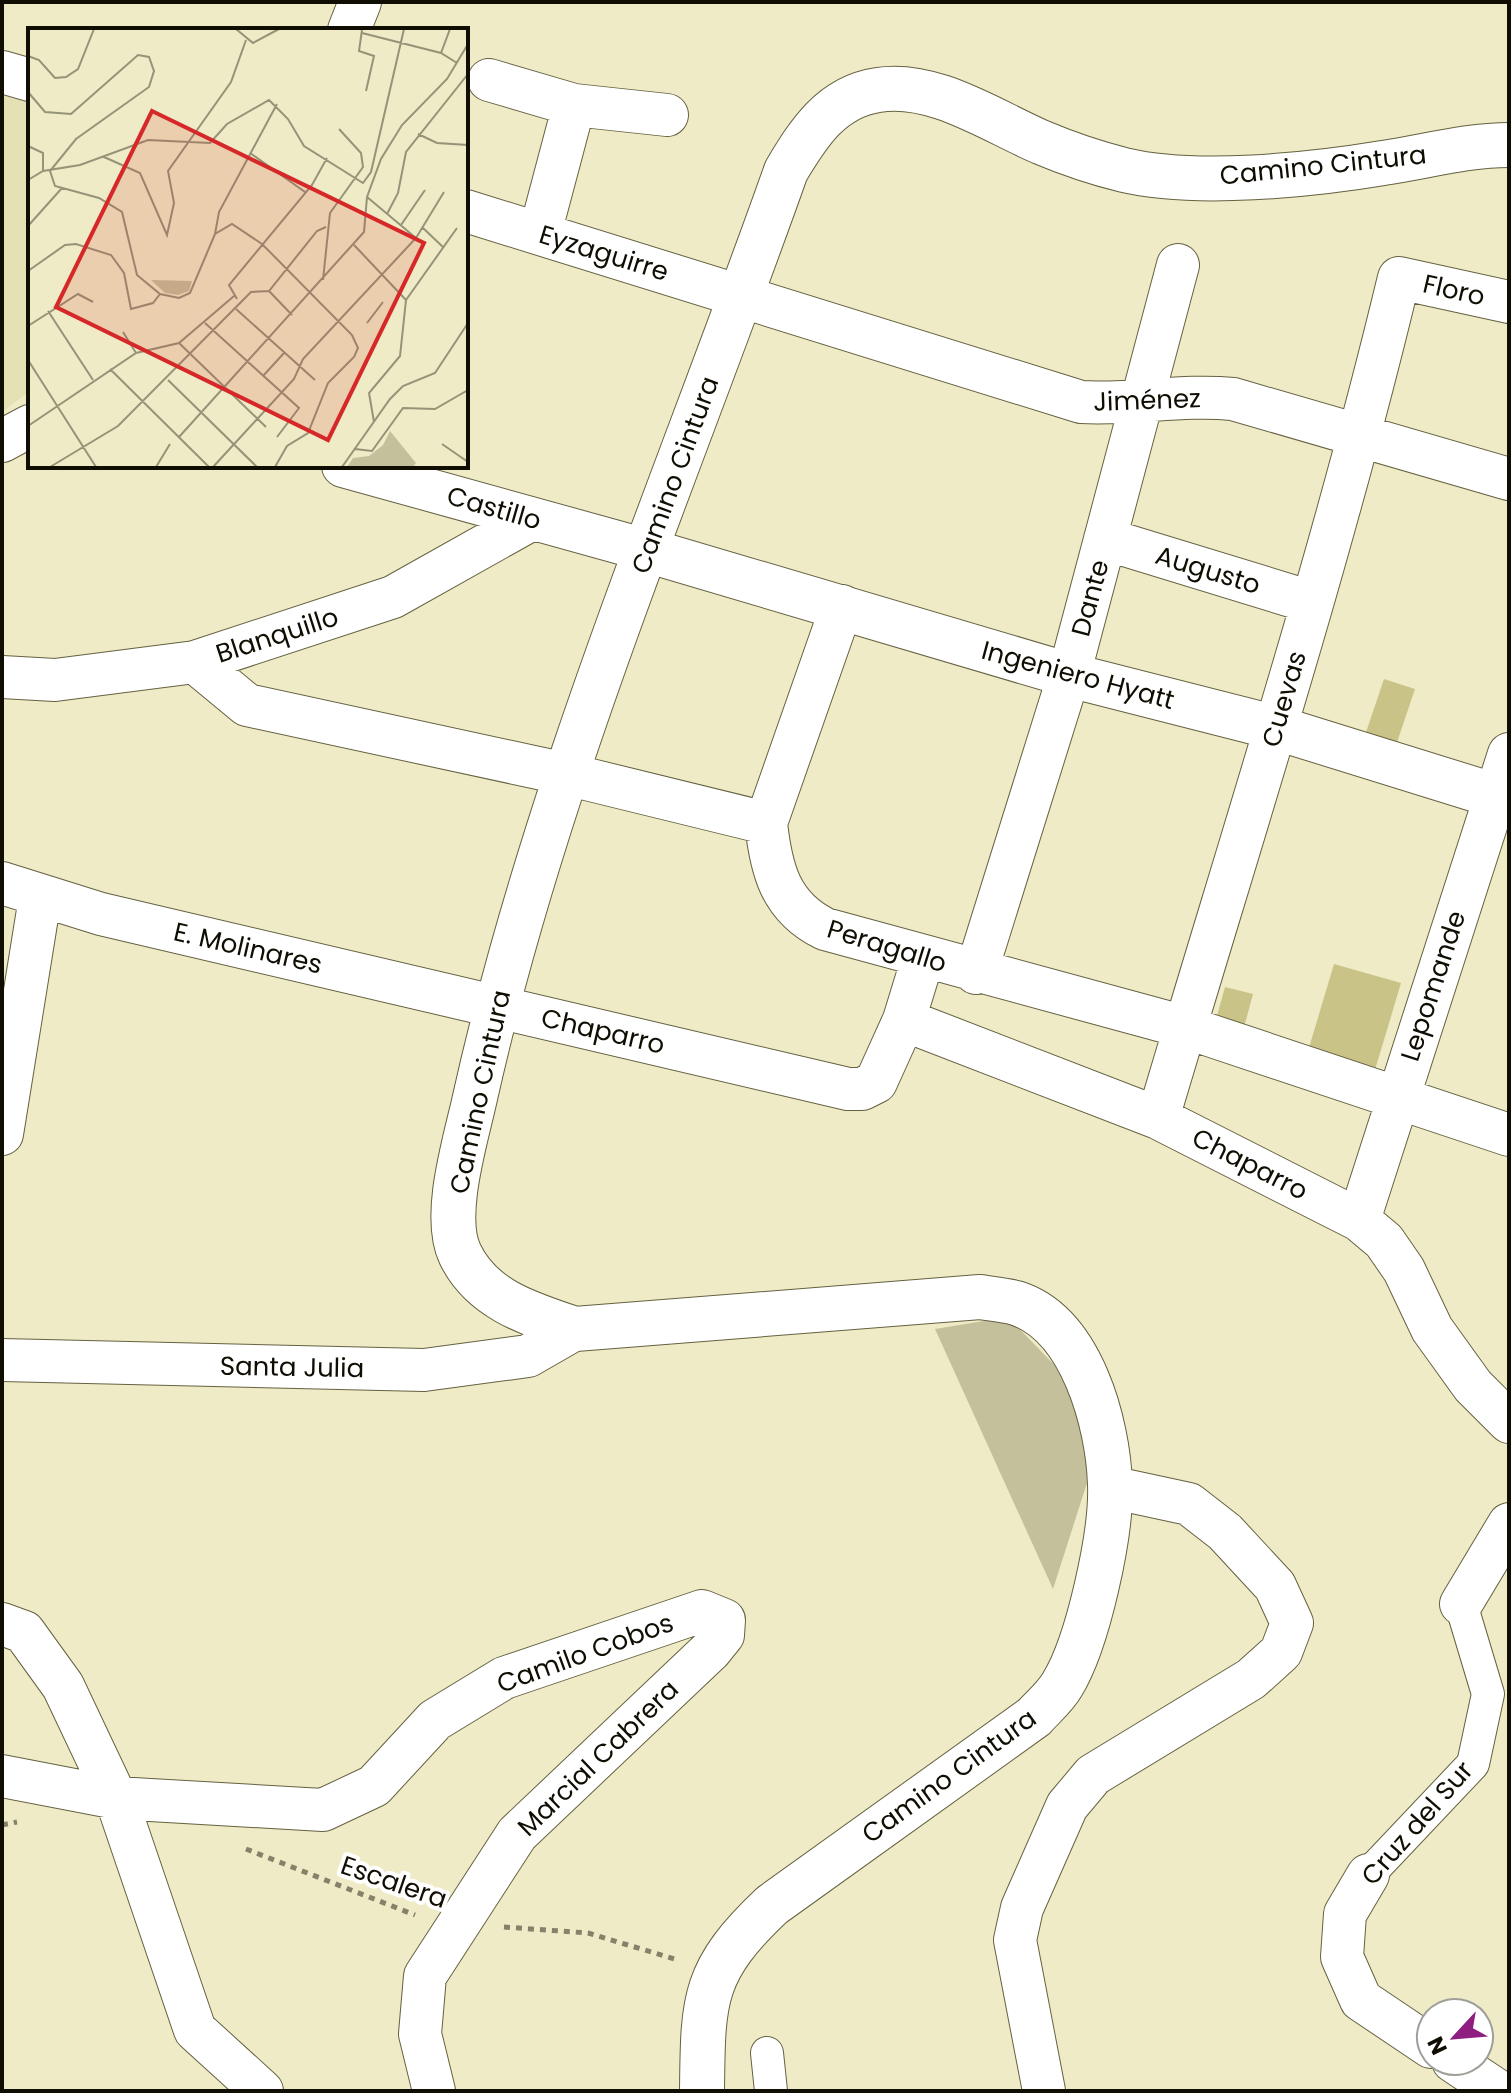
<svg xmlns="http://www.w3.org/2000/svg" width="1511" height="2093" viewBox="0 0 1511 2093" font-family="Poppins,sans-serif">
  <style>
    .built { fill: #e6e1b5 }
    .green { fill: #c3c09b }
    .building { fill: #c9c388 }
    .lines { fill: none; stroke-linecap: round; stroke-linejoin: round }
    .pedestrian-casing { stroke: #656141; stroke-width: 34 }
    .minor-casing { stroke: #656141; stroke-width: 44 }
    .tertiary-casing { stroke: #656141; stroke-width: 46 }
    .secondary-casing { stroke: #656141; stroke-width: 46 }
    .path { stroke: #848269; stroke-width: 5; stroke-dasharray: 6 6; stroke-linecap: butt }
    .pedestrian { stroke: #fff; stroke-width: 32 }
    .minor { stroke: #fff; stroke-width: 42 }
    .tertiary { stroke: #fff; stroke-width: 44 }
    .secondary { stroke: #fff; stroke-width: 44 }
    .labels { text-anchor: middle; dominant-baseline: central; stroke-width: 8; stroke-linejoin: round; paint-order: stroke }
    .street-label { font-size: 26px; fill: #100e03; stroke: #fff }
    .inset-road { fill: none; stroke: #959378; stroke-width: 2 }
    .view { fill: #d62828; fill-opacity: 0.15; stroke: #d62828; stroke-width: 4 }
    .inset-edge { fill: none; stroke: #100e03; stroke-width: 4 }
  </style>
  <rect width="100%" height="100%" fill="#eeebc6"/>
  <path class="built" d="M2 74 30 83V391L2 412Z"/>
  <path class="green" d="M1008 1317 1064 1375 1095 1458 1053 1589 935 1329Z"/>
  <path class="building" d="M1384 679 1415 689 1391 760 1360 750Z
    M1334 964 1401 983 1375 1070 1308 1051Z
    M1225 987 1253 994 1243 1031 1215 1023Z"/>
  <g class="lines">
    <g class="pedestrian-casing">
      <path id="pedestrian" d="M1368 1875 1473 1764 1488 1694 1461 1604
        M767 2053 771 2091"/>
    </g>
    <g class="minor-casing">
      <path id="minor" d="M349 30 360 2
        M2 72 30 80
        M489 80 574 105 667 115
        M466 211 1081 402C1133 405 1182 394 1233 399L1509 479
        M540 233 574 105
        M2 441 30 426
        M343 466 646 550
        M1105 539 1311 602
        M195 662 247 705 566 774 766 823C771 869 780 907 825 929L1185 1027 1509 1135
        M2 677 55 680 195 662 393 597 532 519
        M766 823 842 606
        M2 883 101 914 848 1089H862L876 1082 904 1020 923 958
        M976 973 1069 675 1178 265
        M904 1020 1158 1118 1359 1220 1384 1241 1404 1270 1432 1329 1473 1386 1509 1422
        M1158 1118C1241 838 1331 561 1399 278L1509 302
        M2 1134 40 898
        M1359 1220 1509 754
        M2 1360 424 1370 528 1356 575 1329
        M1461 1604 1509 1524
        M2 1624 24 1632 63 1686 116 1798 195 2030 262 2091
        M2 1776 116 1798 323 1810 374 1786 435 1720 504 1678 702 1611 724 1620 723 1635 711 1650 517 1834 425 1976 420 2034 434 2091
        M1368 1875 1345 1914 1342 1957 1361 2000 1431 2047
        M1453 2061 1498 2091
        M1044 2091 1015 1940 1022 1908 1067 1806 1093 1775 1251 1679 1281 1652 1292 1623 1275 1586 1225 1532 1189 1504 1110 1487"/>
    </g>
    <g class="tertiary-casing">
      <path id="tertiary" d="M646 550 1069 675 1277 728 1509 800"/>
    </g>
    <g class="secondary-casing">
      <path id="secondary" d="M702 2091C703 1999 702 1971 772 1905L1034 1717C1043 1707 1055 1697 1062 1685 1088 1643 1112 1533 1110 1484 1108 1424 1082 1324 1016 1303 1005 1300 992 1299 980 1297L575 1329C530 1314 482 1300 460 1254 442 1216 465 1142 474 1102 545 782 677 479 786 171 808 134 831 97 878 90 935 81 993 122 1043 143 1069 154 1096 163 1124 170 1195 187 1311 175 1383 163 1425 157 1466 145 1509 145"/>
    </g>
    <path class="path" d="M2 1825 17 1822
      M246 1849 415 1915
      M504 1927 588 1933 678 1960"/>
    <use href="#pedestrian" class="pedestrian"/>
    <use href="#minor" class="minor"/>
    <use href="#tertiary" class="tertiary"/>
    <use href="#secondary" class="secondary"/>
  </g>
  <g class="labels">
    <g class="street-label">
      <text transform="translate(1323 165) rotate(-6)">Camino Cintura</text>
      <text transform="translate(604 253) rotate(17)">Eyzaguirre</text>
      <text transform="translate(1454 290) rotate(13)">Floro</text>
      <text transform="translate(1147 400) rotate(-2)">Jiménez</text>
      <text transform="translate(675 475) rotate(-70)">Camino Cintura</text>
      <text transform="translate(494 508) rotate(16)">Castillo</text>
      <text transform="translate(1208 570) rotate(17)">Augusto</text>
      <text transform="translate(1090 598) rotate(-75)">Dante</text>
      <text transform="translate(277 635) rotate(-18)">Blanquillo</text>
      <text transform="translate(1078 675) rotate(15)">Ingeniero Hyatt</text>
      <text transform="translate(1284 699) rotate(-74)">Cuevas</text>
      <text transform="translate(887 946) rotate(17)">Peragallo</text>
      <text transform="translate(248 948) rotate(13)">E. Molinares</text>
      <text transform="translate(1433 986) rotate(-72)">Lepomande</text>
      <text transform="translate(603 1031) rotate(13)">Chaparro</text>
      <text transform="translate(480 1092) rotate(-78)">Camino Cintura</text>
      <text transform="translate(1250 1164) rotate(27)">Chaparro</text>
      <text transform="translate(292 1367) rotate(1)">Santa Julia</text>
      <text transform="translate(585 1653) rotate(-20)">Camilo Cobos</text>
      <text transform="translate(598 1758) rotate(-44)">Marcial Cabrera</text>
      <text transform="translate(949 1776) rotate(-36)">Camino Cintura</text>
      <text transform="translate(1417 1823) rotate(-49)">Cruz del Sur</text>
      <text transform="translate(394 1882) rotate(19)">Escalera</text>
    </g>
  </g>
  <g transform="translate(28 28)">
    <rect width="440" height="440" fill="#eeebc6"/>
    <path d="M123 252 164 253 161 263 150 267 137 265ZM362 403 388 435 385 439H319L325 430 341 428 355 417Z" fill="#c3c09b"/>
    <path class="inset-road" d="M208 1 225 15 251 1M334 2 331 23 346 28 338 63M334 5 413 25 429 35M413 25 422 1M0 28 11 32 27 50 38 49 50 41 66 1M0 64 17 84 43 86 110 27 121 29 126 43 121 59 48 111 22 143 27 158 71 170 94 184 109 247 132 266 151 270 162 265 187 206 204 196 234 216 324 307 330 320 326 329 300 355 280 405 259 418 247 439M390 106 409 115 440 117M0 118 15 125V143M222 125 277 164M76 129 112 145 139 207 146 175 140 143 203 54 218 12M0 152 15 143 52 137 120 112 182 115 199 96 241 72 260 91 276 118 335 155 343 144 376 1M339 169 388 210M359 186 370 165 378 124 440 46M373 197 397 162M0 198 34 160M395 200 416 220M187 206 191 184 249 76M326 217 378 272M0 243 37 217 48 216 83 227 96 245 103 281 125 275 132 266M295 252 302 185 335 139 333 125 311 101M241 263 264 287M209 271 201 257 284 157 299 130M208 281 287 352M20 283 65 352M177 295 271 380 249 409M339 295 355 274M0 298 50 266 65 274M95 304 108 325M151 315 238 399M0 332 68 439M82 341 181 439M235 348 256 325M140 352 229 439M346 394 341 365 372 328 378 272 429 200M0 398 108 325 151 315 206 268M151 409 336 204 339 169 353 131 374 97 419 51 440 16M414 416 440 434M327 421 344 423 375 380 407 381 440 362M22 439 90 398 223 264 241 263 289 203 298 199M128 439 142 416M185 439 266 351 275 331 388 210 416 164M314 439 362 371 375 358 407 345 440 295"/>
    <path class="view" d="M124 83 396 215 300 412 28 279Z"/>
    <rect width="440" height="440" class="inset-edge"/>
  </g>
  <rect width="1511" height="2093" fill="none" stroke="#100e03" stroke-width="8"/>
  <g transform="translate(1455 2037) rotate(244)"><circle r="38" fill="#ffffff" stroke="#9f9f9a" stroke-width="2"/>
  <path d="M0-6L14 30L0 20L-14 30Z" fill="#8e1f81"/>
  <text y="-12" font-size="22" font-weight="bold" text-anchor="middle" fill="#100e03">N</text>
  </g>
</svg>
